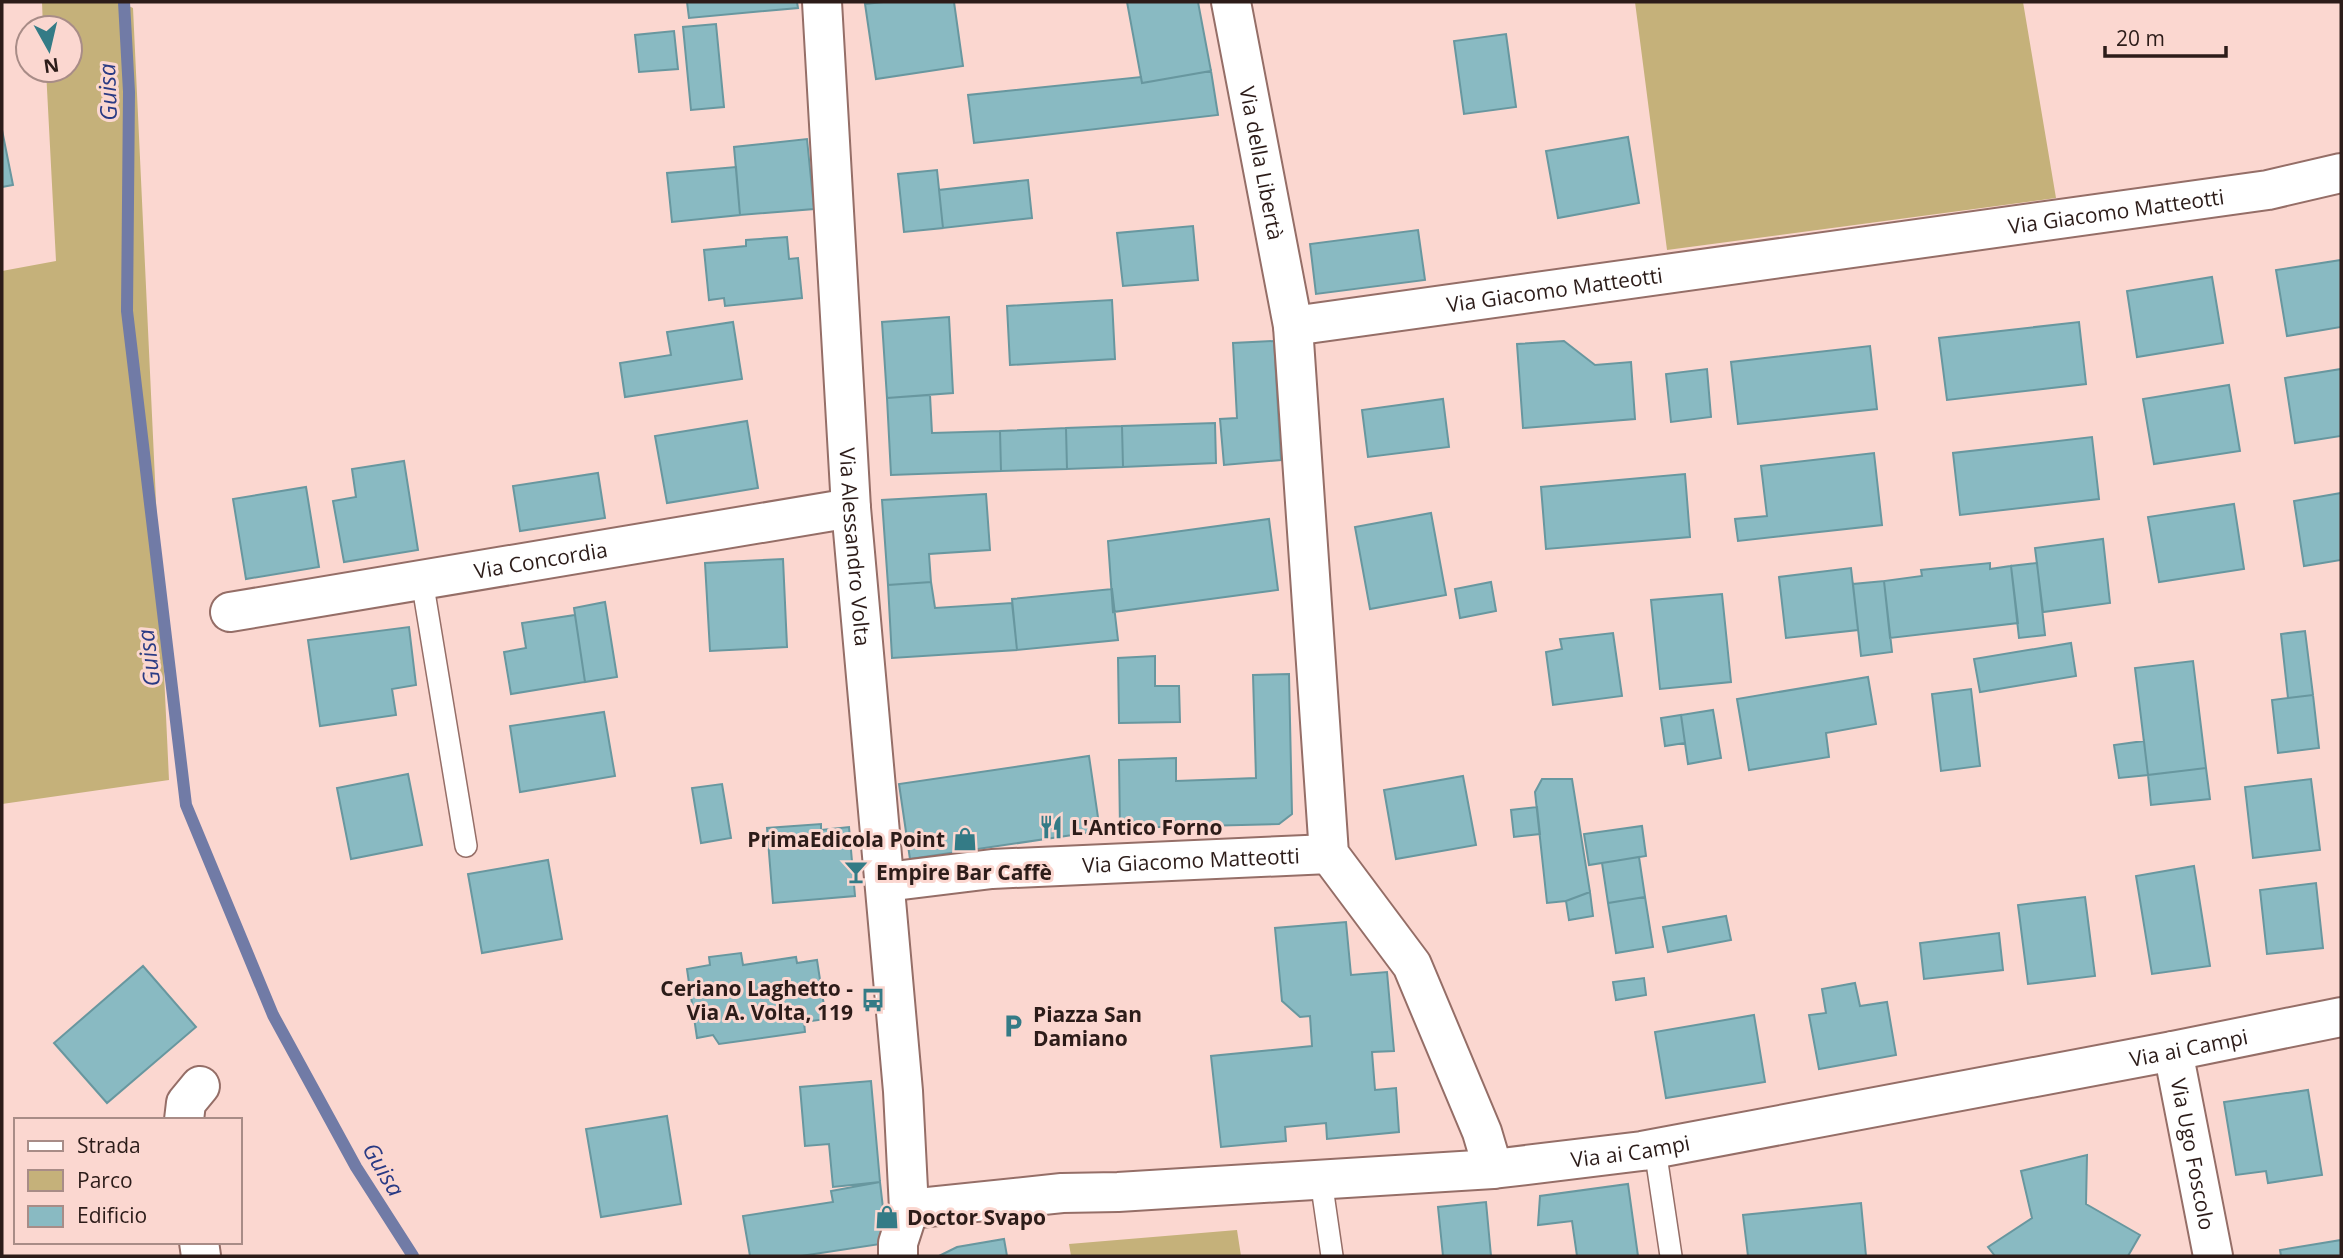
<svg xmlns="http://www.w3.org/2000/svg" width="2343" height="1258" viewBox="0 0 2343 1258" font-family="'Open Sans',sans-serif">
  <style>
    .green { fill: #c5b17a }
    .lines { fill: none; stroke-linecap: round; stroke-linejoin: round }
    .stream { stroke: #717ba6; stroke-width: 12 }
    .building { fill: #89bac2; stroke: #68979f; stroke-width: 2 }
    .service-casing { stroke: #956e67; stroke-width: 24 }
    .minor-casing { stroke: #956e67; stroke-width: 42 }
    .tertiary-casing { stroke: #956e67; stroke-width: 42 }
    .service { stroke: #fff; stroke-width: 21 }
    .minor { stroke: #fff; stroke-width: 38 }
    .tertiary { stroke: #fff; stroke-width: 38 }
    .labels { text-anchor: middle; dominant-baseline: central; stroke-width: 6; stroke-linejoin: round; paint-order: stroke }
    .street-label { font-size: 21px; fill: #2c1c19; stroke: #fbd7d0 }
    .poi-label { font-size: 21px; font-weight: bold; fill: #2c1c19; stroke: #fbd7d0; text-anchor: start }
    .water-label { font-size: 23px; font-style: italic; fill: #293a84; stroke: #fbd7d0 }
  </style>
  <rect width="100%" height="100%" fill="#fbd7d0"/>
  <path class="green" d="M42 2H120L133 8 169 780 2 804V271L56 261 46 70H70V28H43Z
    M1635 2H2023L2056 198 1667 250Z
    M1237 1230 1241 1256H1071L1069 1244Z"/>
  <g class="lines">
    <path class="stream" d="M124 2 129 92 127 311 186 805 273 1015 356 1167 413 1256"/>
  </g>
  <path class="building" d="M687 2H797L798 8 689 18Z
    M883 2H954L963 66 876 79 865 4Z
    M1127 2H1198L1211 71 1142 83Z
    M716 24 724 107 691 110 683 27Z
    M674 31 678 69 639 72 635 35Z
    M1506 34 1516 107 1464 114 1454 41Z
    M1211 71 1218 115 974 143 968 95 1141 77 1142 83Z
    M2 130 13 185 2 187Z
    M1628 137 1639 203 1558 218 1546 151Z
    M807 139 814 209 740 215 734 147Z
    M736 167 740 215 672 222 667 173Z
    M937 170 943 228 904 232 898 174Z
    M1028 180 1032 218 943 228 939 190Z
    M1193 226 1198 280 1123 286 1117 233Z
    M1418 230 1425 280 1316 294 1310 244Z
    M787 237 789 259 798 258 802 298 725 306 724 298 709 300 704 250 746 246V240Z
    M2341 260V327L2287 336 2276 270Z
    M2212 277 2223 343 2137 357 2127 291Z
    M1112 300 1115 359 1010 365 1007 306Z
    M949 317 953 393 887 398 882 322Z
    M733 322 742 379 625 397 620 363 671 355 667 332Z
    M2079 322 2086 384 1947 400 1939 338Z
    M1274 341 1281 460 1224 465 1220 419 1237 418 1233 343Z
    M1564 341 1595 365 1631 362 1635 419 1523 428 1517 344Z
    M1870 346 1877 409 1738 424 1731 362Z
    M1707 369 1711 417 1671 422 1666 374Z
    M2341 369V436L2295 443 2285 378Z
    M2229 385 2240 451 2154 464 2143 399Z
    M930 395 932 433 1000 431 1001 471 891 475 887 398Z
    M1443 399 1449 447 1368 457 1362 410Z
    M747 421 758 488 667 503 655 436Z
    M1215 423 1216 463 1123 467 1122 426Z
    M1122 426 1123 467 1067 469 1066 428Z
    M1066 428 1067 469 1001 471 1000 431Z
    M2092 437 2099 499 1960 515 1953 453Z
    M1874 453 1882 525 1738 541 1735 519 1767 516 1761 466Z
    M404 461 418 550 344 562 333 501 356 497 352 469Z
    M598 473 605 518 520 531 513 486Z
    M1685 474 1690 537 1546 549 1541 487Z
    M306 487 319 567 246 579 233 499Z
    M2341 493V560L2304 566 2294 501Z
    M986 494 990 550 929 554 931 582 888 585 882 500Z
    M2234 504 2244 569 2159 582 2148 517Z
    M1431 513 1446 595 1370 609 1355 527Z
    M1269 519 1278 590 1113 612 1108 541Z
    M2103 539 2110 603 2043 612 2035 548Z
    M783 559 787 647 710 651 705 563Z
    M1990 563V569L2011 566 2018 623 1890 638 1884 581 1922 576 1921 570Z
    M2037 563 2045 635 2019 638 2011 566Z
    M1851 568 1858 630 1786 638 1779 577Z
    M1884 581 1892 652 1861 656 1853 584Z
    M931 582 935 608 1012 603 1017 650 892 658 888 585Z
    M1491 582 1496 611 1460 618 1455 589Z
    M1112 589 1118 640 1017 650 1012 599Z
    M1722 594 1731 682 1660 689 1651 600Z
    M605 602 617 677 585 682 574 608Z
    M575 615 585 682 511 694 504 652 526 648 522 623Z
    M409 627 416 685 392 689 396 715 320 726 308 640Z
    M2305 631 2313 695 2288 698 2281 634Z
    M1613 633 1622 696 1553 705 1546 652 1562 649 1560 639Z
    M2071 643 2076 676 1980 692 1974 659Z
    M1155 656V686H1179L1180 722 1119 723 1118 658Z
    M2193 661 2206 768 2148 775 2135 668Z
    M1289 674 1292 814 1279 824 1120 828 1119 760 1176 758V781L1256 778 1253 675Z
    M1868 677 1876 724 1826 733 1829 757 1749 770 1737 699Z
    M1971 689 1980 766 1941 771 1932 694Z
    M2313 695 2319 748 2278 753 2272 700Z
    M1713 710 1721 758 1688 764 1681 715Z
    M604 712 615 776 520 792 510 726Z
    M1681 715 1685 743 1665 746 1661 718Z
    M2144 741 2148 775 2119 778 2114 745Z
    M1089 756 1100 831 910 859 899 784Z
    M2206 768 2210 799 2151 805 2148 775Z
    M408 774 422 845 351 859 337 788Z
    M1463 776 1476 845 1396 859 1384 790Z
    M1542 779H1572L1590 892 1566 901 1547 903 1535 792Z
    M2311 779 2320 850 2253 858 2245 787Z
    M722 784 731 838 701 843 692 788Z
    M1537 807 1540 834 1514 837 1511 810Z
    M821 824V830L849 827 855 896 773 903 767 828Z
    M1642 826 1646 856 1589 865 1584 834Z
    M1639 857 1645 897 1608 903 1602 863Z
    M548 860 562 939 482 953 468 874Z
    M2194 866 2210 966 2152 974 2136 876Z
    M2316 883 2323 948 2267 954 2260 890Z
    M1590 892 1593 916 1569 920 1566 901Z
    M1645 897 1653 947 1616 953 1608 903Z
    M2085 897 2095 976 2028 984 2018 905Z
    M1726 916 1731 940 1668 952 1663 927Z
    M1346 922 1351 975 1387 972 1394 1051 1372 1052 1375 1090 1396 1088 1399 1132 1327 1139 1326 1123 1285 1127 1286 1141 1221 1147 1211 1056 1312 1046 1310 1016 1300 1017 1282 1001 1275 928Z
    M1999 933 2003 970 1924 979 1920 943Z
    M741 953 743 965 796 957 797 963 817 960 826 1019 804 1022 805 1032 719 1044 713 1035 697 1038 687 969 710 965 709 957Z
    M143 966 196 1027 107 1103 54 1043Z
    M1644 978 1646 995 1616 1000 1613 982Z
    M1855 983 1860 1006 1887 1002 1896 1055 1819 1069 1809 1015 1826 1013 1822 989Z
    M1754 1015 1765 1082 1666 1098 1655 1032Z
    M871 1081 880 1182 833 1187 829 1144 805 1146 800 1087Z
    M2308 1090 2322 1175 2268 1183 2266 1171 2236 1175 2224 1102Z
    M667 1116 681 1204 601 1217 586 1129Z
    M2087 1155 2086 1204 2140 1235 2128 1256H1995L1988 1247 2032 1218 2021 1171Z
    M880 1182 887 1243 801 1256H750L743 1216 833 1202 831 1191Z
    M1628 1184 1638 1256H1577L1572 1221 1538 1225 1540 1196Z
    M1486 1202 1491 1256H1443L1438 1207Z
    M1861 1203 1866 1256H1748L1743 1215Z
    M1004 1239 1007 1256H939L957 1247Z
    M2341 1240V1256H2281L2280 1250Z"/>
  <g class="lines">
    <g class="service-casing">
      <path id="service" d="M422 580 466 846
        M1655 1149 1671 1256
        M1321 1180 1332 1256"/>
    </g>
    <g class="minor-casing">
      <g id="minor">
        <path id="s1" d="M1231 2 1293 326 1329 854 1412 965 1482 1132 1493 1169"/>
        <path id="s2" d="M1293 326 2268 190 2341 173"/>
        <path id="s3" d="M230 612 851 508"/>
        <path id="s4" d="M886 882 992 869 1329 854"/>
        <path id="s5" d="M2173 1051 2213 1256"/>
        <path d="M184 1120 186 1103 200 1086"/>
        <path id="s6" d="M909 1209 1062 1193 1118 1192 1493 1169 1642 1151 2173 1051 2341 1017"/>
        <path d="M199 1242 201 1256"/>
      </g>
    </g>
    <g class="tertiary-casing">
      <g id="tertiary">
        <path id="s7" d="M822 2 851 508 903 1091 909 1209 898 1243V1256"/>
      </g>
    </g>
    <use href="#service" class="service"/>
    <use href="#minor" class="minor"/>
    <use href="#tertiary" class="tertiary"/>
  </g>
  <defs>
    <g id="restaurant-bare" transform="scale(1.89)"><path d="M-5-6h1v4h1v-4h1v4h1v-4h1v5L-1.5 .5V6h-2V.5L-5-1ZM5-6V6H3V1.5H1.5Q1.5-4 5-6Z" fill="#347b86" stroke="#fbd7d0" stroke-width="2.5" paint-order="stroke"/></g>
    <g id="shop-bare" transform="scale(1.89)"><path d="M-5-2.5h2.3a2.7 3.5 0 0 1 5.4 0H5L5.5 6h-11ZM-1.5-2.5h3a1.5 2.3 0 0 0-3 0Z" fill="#347b86" stroke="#fbd7d0" stroke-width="2.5" paint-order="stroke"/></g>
    <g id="bar-bare" transform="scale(1.89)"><path d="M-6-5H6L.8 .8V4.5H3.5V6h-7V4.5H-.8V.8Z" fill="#347b86" stroke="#fbd7d0" stroke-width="2.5" paint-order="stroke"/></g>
    <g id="bus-bare" transform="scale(1.89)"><path d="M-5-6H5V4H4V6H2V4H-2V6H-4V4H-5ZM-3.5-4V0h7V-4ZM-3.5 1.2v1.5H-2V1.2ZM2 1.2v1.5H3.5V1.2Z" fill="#347b86" stroke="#fbd7d0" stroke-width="2.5" paint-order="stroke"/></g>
    <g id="parking-bare" transform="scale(1.89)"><path d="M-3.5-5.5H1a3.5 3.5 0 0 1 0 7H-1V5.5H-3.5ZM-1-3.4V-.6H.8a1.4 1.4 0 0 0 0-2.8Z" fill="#347b86" stroke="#fbd7d0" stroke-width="2.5" paint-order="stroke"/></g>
  </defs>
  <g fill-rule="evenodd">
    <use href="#restaurant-bare" x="1051" y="827"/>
    <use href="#shop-bare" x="965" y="839"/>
    <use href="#bar-bare" x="856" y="872"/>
    <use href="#bus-bare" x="873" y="1000"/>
    <use href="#parking-bare" x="1013" y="1026"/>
    <use href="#shop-bare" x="887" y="1217"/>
  </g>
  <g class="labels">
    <g class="street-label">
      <text stroke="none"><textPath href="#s1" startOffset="164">Via della Libertà</textPath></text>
      <text stroke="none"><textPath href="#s2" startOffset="831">Via Giacomo Matteotti</textPath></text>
      <text stroke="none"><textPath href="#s2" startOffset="264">Via Giacomo Matteotti</textPath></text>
      <text stroke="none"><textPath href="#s7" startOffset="546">Via Alessandro Volta</textPath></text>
      <text stroke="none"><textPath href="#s3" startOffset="315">Via Concordia</textPath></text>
      <text stroke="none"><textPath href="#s4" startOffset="306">Via Giacomo Matteotti</textPath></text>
      <text stroke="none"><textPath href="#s6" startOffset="1292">Via ai Campi</textPath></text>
      <text stroke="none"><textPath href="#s6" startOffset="724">Via ai Campi</textPath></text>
      <text stroke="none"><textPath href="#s5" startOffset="105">Via Ugo Foscolo</textPath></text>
    </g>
    <g class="poi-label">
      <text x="1071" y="827">L'Antico Forno</text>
      <text x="945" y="839" text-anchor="end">PrimaEdicola Point</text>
      <text x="876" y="872">Empire Bar Caffè</text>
      <text x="853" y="988" text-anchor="end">Ceriano Laghetto -<tspan x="853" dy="24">Via A. Volta, 119</tspan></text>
      <text x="1033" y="1014">Piazza San<tspan x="1033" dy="24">Damiano</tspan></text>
      <text x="907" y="1217">Doctor Svapo</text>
    </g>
    <g class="water-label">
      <text transform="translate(107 92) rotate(-92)">Guisa</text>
      <text transform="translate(148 658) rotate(-97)">Guisa</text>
      <text transform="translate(384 1169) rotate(59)">Guisa</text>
    </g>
  </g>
  <rect width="2343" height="1258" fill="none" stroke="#2c1c19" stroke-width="7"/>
  <rect x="14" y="1118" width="228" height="126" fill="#fbd7d0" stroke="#a88c87" stroke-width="2"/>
  <rect x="28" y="1141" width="35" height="10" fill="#ffffff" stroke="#a88c87" stroke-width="2"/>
  <text x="77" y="1153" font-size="21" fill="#2c1c19">Strada</text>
  <rect x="28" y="1170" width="35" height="21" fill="#c5b17a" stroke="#a88c87" stroke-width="2"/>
  <text x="77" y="1188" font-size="21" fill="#2c1c19">Parco</text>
  <rect x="28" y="1206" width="35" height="21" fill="#89bac2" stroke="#a88c87" stroke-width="2"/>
  <text x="77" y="1223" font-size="21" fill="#2c1c19">Edificio</text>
  <g transform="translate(49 49) rotate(172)"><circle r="33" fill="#fbd7d0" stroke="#a88c87" stroke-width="2"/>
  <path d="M0-5L12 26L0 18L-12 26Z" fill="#347b86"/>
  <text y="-10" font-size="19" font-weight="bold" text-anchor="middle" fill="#2c1c19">N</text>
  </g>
  <path d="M2105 46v10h121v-10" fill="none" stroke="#2c1c19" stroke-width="3.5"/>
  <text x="2116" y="46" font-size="21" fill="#2c1c19" stroke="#fbd7d0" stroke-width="5" paint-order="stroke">20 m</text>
</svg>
